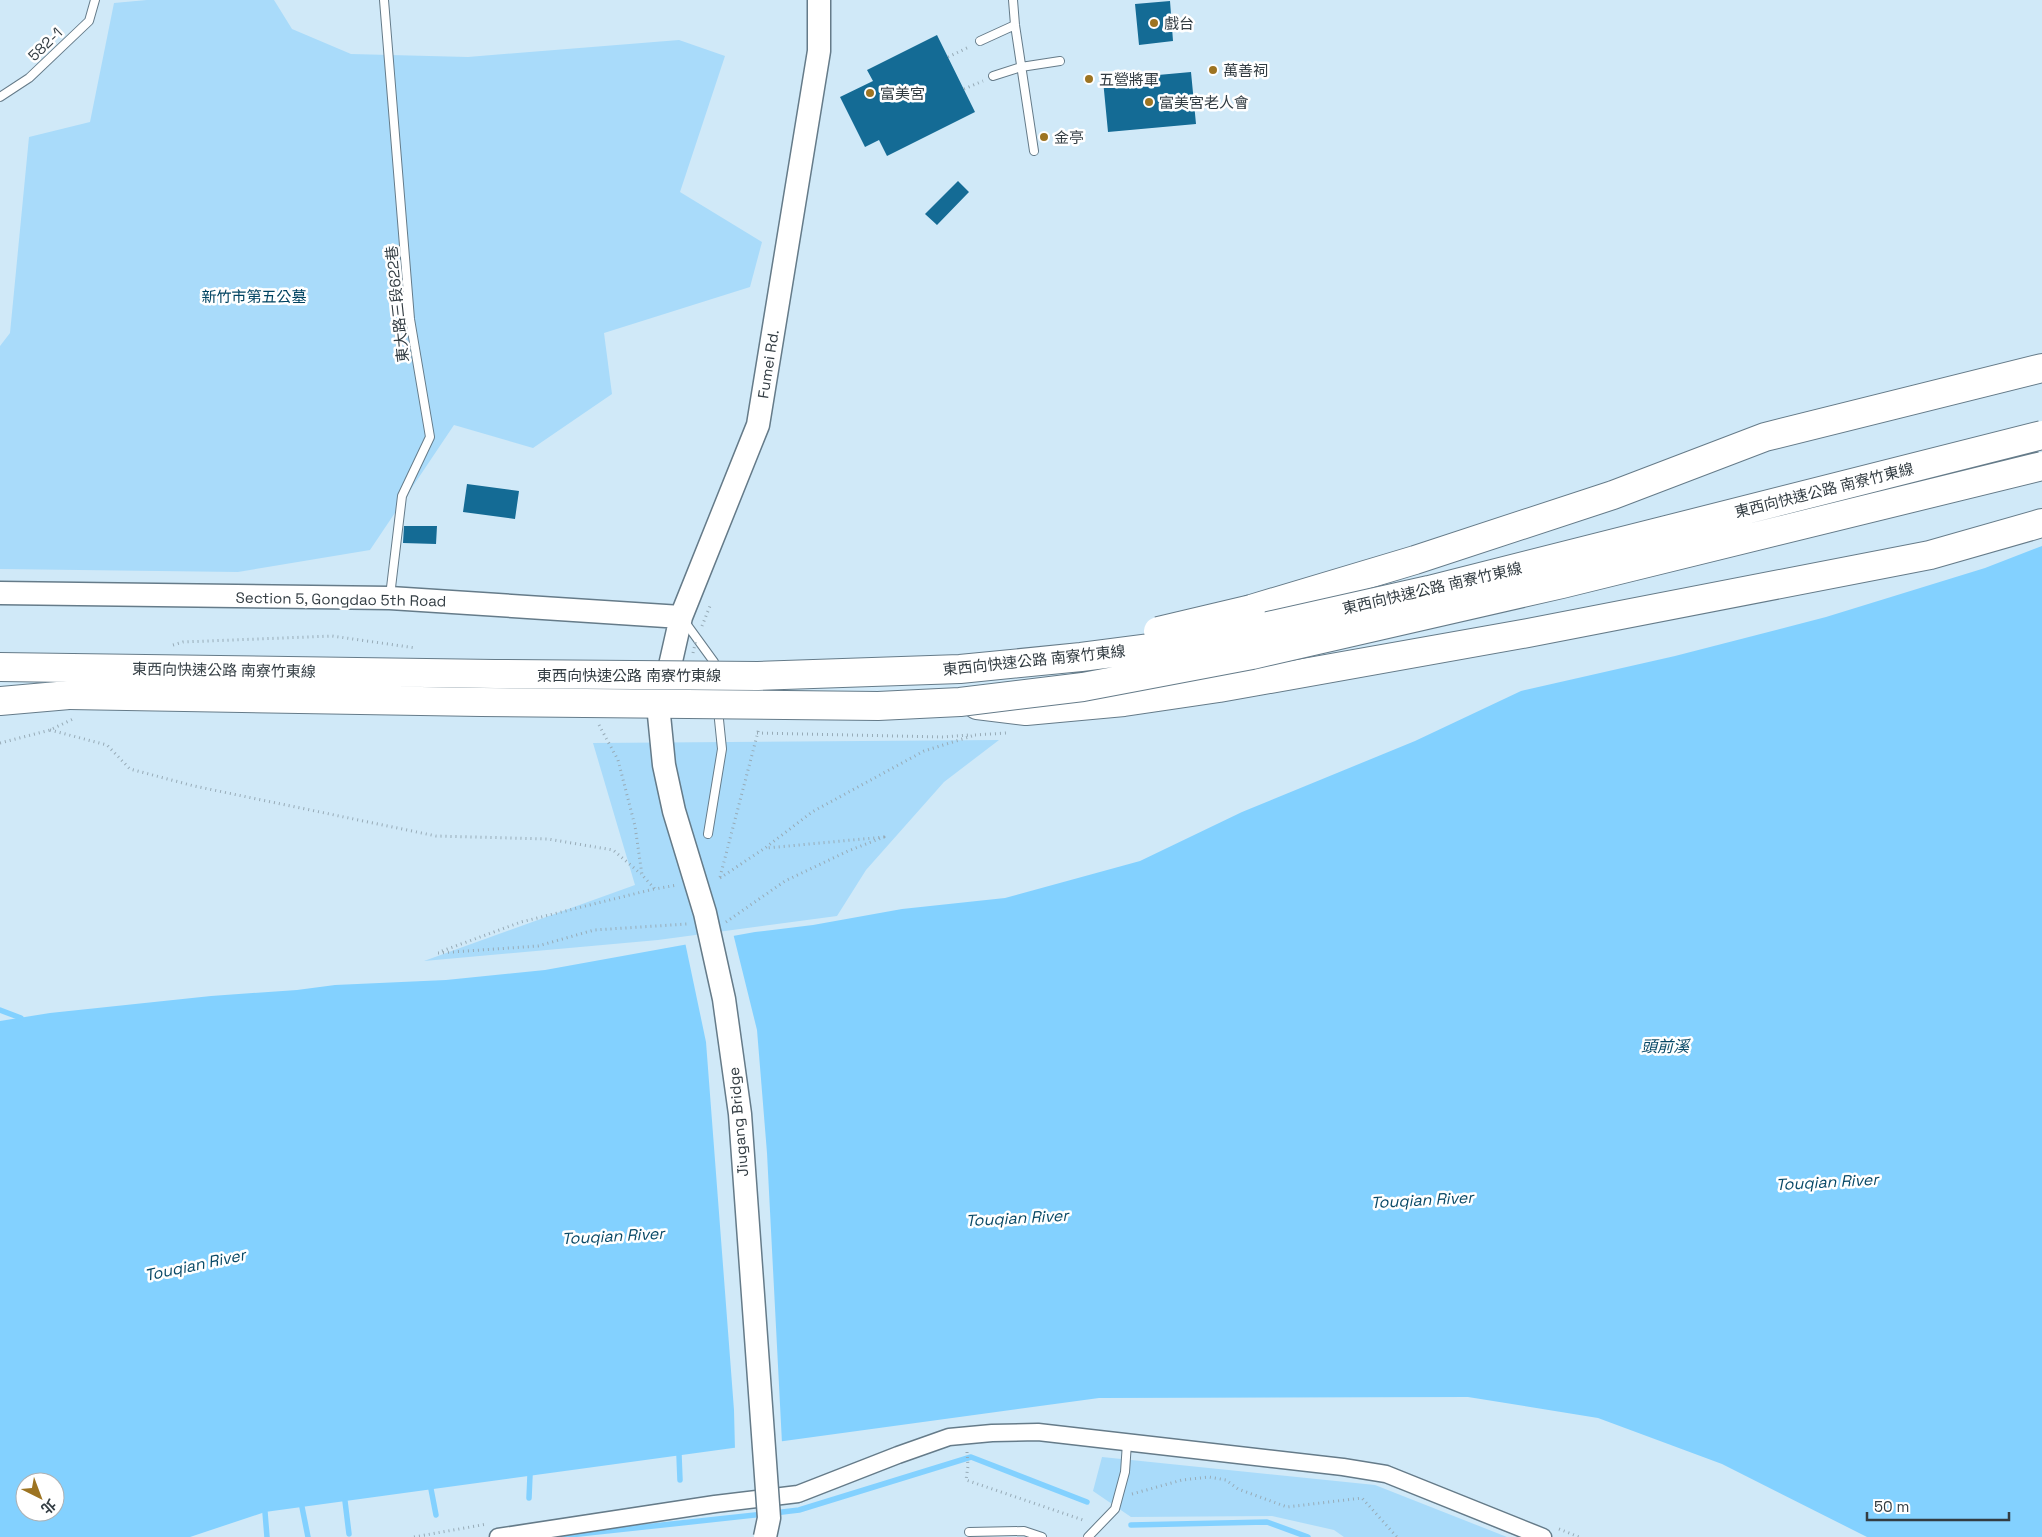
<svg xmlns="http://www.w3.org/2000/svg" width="2042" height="1537" viewBox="0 0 2042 1537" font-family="'Space Grotesk','Noto Sans TC',sans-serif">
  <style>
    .green { fill: #a9dbfa }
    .water { fill: #83d1ff; fill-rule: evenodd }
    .pier { fill: #d0e9f8 }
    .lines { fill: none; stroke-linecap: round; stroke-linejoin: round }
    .stream { stroke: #83d1ff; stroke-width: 5.5 }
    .building { fill: #146b95 }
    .lane-casing { stroke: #657b89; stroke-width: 10 }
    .street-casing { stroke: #657b89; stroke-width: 19 }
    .secondary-casing { stroke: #657b89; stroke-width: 25 }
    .highway-casing { stroke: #657b89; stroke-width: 30 }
    .path { stroke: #97abb7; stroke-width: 3; stroke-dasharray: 1 4; stroke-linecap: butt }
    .lane { stroke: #fff; stroke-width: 8 }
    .street { stroke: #fff; stroke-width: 16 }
    .secondary { stroke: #fff; stroke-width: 22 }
    .highway { stroke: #fff; stroke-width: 28 }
    .secondary-bridge-casing { stroke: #657b89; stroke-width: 25; stroke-linecap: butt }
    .highway-bridge-casing { stroke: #657b89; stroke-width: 30; stroke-linecap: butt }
    .path-bridge { stroke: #97abb7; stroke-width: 3; stroke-dasharray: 1 4; stroke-linecap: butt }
    .secondary-bridge { stroke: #fff; stroke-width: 22 }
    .highway-bridge { stroke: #fff; stroke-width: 28 }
    .poi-dot { fill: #9d7422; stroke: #fff; stroke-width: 2 }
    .labels { text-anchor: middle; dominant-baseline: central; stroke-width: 5; stroke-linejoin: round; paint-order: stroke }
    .poi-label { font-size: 15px; fill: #333d43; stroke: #fff; text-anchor: start }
    .street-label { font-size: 15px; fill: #333d43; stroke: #fff }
    .park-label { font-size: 15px; fill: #004361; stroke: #fff }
    .water-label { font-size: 16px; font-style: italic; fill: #084967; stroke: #fff }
  </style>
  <rect width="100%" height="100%" fill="#d0e9f8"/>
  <path class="green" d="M147 0H274L292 29 351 54 468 57 679 40 725 56 680 192 762 242 750 287 604 333 612 394 533 448 454 425 370 550 238 572 0 569V346L10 333 29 137 90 122 114 3Z
    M999 740 944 782 866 870 837 916 658 940 424 961 635 885 593 743Z
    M1102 1457 1375 1485 1507 1537H1344L1334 1530 1272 1516 1131 1517 1093 1491Z"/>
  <path class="water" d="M2042 546V1537H1867L1722 1464 1598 1418 1468 1397 1099 1398 265 1512 190 1537H0V1021L50 1013 211 996 297 990 335 985 446 980 545 970 755 932 813 925 902 909 1005 898 1140 861 1242 812 1415 741 1521 691 1675 656 1826 617 1985 568ZM25 1482H55V1512H25Z"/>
  <path class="pier" d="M733 933 757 1030 767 1153 782 1443 735 1450 734 1410 706 1042 685 942Z"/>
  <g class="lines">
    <path class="stream" d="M0 1010 21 1018
      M679 1455 680 1480
      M431 1489 436 1515
      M529 1498 530 1475
      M345 1501 349 1534
      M302 1507 308 1537
      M265 1512 267 1537
      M774 1513 799 1510 971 1457 1087 1502
      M1131 1525 1267 1522 1308 1537
      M551 1537 765 1514"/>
  </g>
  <path class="building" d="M1170 1 1173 41 1139 45 1135 4Z
    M937 35 975 112 887 156 879 140 865 147 840 97 873 81 867 70Z
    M1191 72 1196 124 1108 132 1103 80Z
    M958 181 969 192 937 225 925 214Z
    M467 484 519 491 515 519 463 512Z
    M404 526H437L436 544 403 543Z"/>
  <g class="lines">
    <g class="lane-casing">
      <path id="lane" d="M384 0 410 319 430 437 402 496 390 596
        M1013 0 1015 25 1034 151
        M980 41 1015 25
        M993 76 1021 67 1060 61
        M0 97 29 78 89 21 95 0
        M685 622 714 662 715 671
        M708 834 722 749 718 710
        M969 1532 1024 1531 1042 1537
        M1088 1537 1115 1509 1125 1472 1127 1443"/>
    </g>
    <g class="street-casing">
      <path id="street" d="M498 1537 715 1504 798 1494 898 1455 949 1437 992 1433 1038 1432 1343 1467 1386 1474 1543 1537"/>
    </g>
    <g class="secondary-casing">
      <path id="secondary" d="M0 593 390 598 681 617
        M664 692 681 617 758 425 819 51V0"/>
    </g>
    <g class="highway-casing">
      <path id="highway" d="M1251 609 1415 560 1613 495 1765 437 2042 368
        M0 667 72 668
        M0 701 69 695
        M977 705 1026 711 1124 702 1219 688 1528 633 1930 555 2042 523"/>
    </g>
    <path class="path" d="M948 57 969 47
      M964 89 983 81
      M702 626 710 606
      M173 645 183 642 332 636 416 648
      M599 725 618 760 635 826 642 875 655 889 677 885
      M50 730 107 745 130 769 194 786 436 836 548 839 613 850 641 874
      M757 733 943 737 969 735
      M975 735 1006 733
      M0 743 50 730 73 719
      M720 877 759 728
      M720 878 765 848 812 812 924 751 975 735
      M726 922 785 881 848 851 884 837 767 848
      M442 951 521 922 654 889
      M438 953 538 946 594 930 687 924
      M967 1452 968 1466 966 1480 1086 1521
      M1132 1494 1182 1480 1209 1477 1226 1480 1238 1489 1287 1507 1362 1498 1397 1537
      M1559 1529 1579 1537
      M414 1537 487 1524"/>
    <use href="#lane" class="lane"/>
    <use href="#street" class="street"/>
    <use href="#secondary" class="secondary"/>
    <use href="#highway" class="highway"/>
    <g class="secondary-bridge-casing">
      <path id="secondary-bridge" d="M659 715 664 765 674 811 705 913 724 999 740 1114 769 1518 765 1537"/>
    </g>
    <g class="highway-bridge-casing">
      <path id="highway-bridge" d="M1158 631 1251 609
        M72 668 495 674 758 676 960 669 1081 657 1197 642 1429 590 2042 435
        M69 695 481 702 878 706 960 702 1083 687 1252 655 1562 584 2042 466"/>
    </g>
    <path class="path-bridge" d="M693 653 696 640"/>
    <use href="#secondary-bridge" class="secondary-bridge"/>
    <use href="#highway-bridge" class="highway-bridge"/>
  </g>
  <g class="poi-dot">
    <circle cx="1154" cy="23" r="5"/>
    <circle cx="1213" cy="70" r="5"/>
    <circle cx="1089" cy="79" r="5"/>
    <circle cx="870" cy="93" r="5"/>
    <circle cx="1149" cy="102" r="5"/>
    <circle cx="1044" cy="137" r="5"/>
  </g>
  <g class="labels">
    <g class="poi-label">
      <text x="1164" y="23">戲台</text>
      <text x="1223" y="70">萬善祠</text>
      <text x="1099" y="79">五營將軍</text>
      <text x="880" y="93">富美宮</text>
      <text x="1159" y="102">富美宮老人會</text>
      <text x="1054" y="137">金亭</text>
    </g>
    <g class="street-label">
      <text transform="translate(45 44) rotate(-44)">582-1</text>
      <text transform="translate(397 304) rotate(-96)">東大路三段622巷</text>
      <text transform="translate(768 364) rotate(-81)">Fumei Rd.</text>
      <text transform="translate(1824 490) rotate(-14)">東西向快速公路 南寮竹東線</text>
      <text transform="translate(1432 588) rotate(-13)">東西向快速公路 南寮竹東線</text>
      <text transform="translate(341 599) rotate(1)">Section 5, Gongdao 5th Road</text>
      <text transform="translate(1034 660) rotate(-6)">東西向快速公路 南寮竹東線</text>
      <text transform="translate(224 670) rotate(1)">東西向快速公路 南寮竹東線</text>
      <text x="629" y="675">東西向快速公路 南寮竹東線</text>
      <text transform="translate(738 1122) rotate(-95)">Jiugang Bridge</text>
    </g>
    <g class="park-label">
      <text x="254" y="296">新竹市第五公墓</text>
    </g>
    <g class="water-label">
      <text x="1665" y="1046">頭前溪</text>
      <text transform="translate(1827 1182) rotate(-3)">Touqian River</text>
      <text transform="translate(1422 1200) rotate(-3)">Touqian River</text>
      <text transform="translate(1017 1218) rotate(-3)">Touqian River</text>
      <text transform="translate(613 1236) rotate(-3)">Touqian River</text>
      <text transform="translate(195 1265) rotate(-12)">Touqian River</text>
    </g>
  </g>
  <g transform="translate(40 1497) rotate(138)"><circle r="24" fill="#ffffff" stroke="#adb1b4"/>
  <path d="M0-4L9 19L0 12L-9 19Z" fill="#9d7422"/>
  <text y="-8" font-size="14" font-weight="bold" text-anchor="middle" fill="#333d43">北</text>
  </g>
  <path d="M1867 1512v8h142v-8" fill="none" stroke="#333d43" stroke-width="2.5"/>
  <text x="1874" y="1512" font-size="15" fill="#333d43" stroke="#ffffff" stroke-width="4" paint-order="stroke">50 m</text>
</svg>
